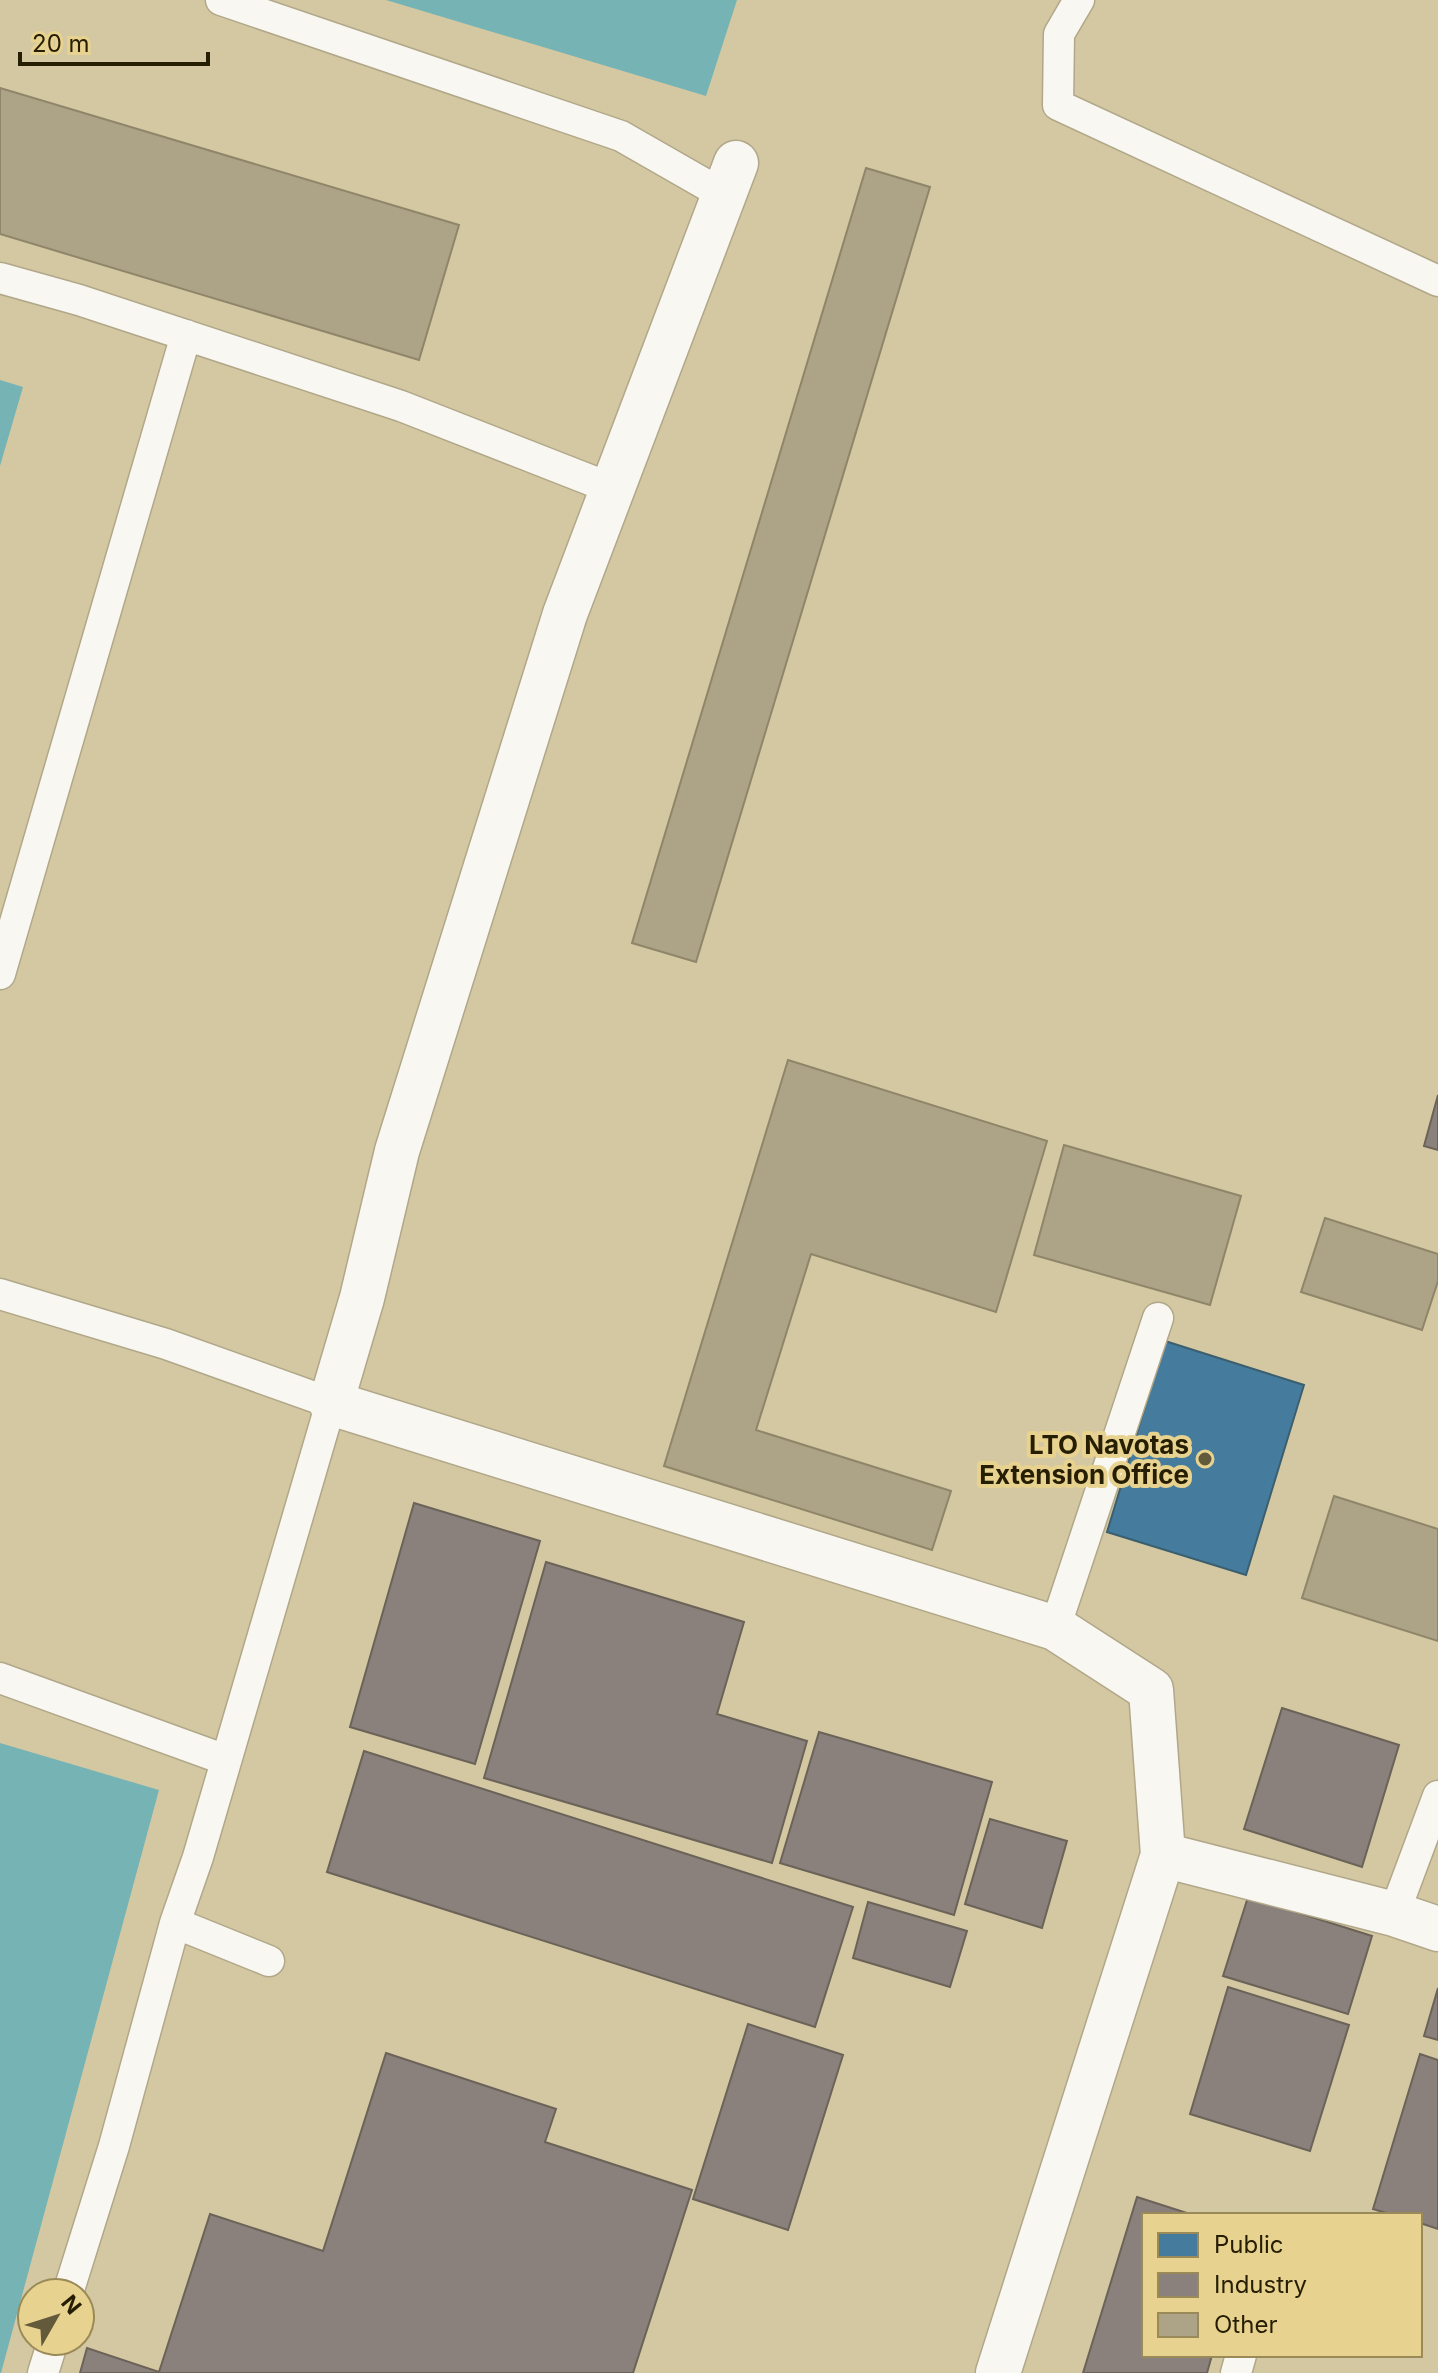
<svg xmlns="http://www.w3.org/2000/svg" width="1438" height="2373" viewBox="0 0 1438 2373" font-family="Inter,sans-serif">
  <style>
    .water { fill: #76b3b4 }
    .public { fill: #457b9d; stroke: #3c5f6f; stroke-width: 2 }
    .industry { fill: #8a817c; stroke: #6c6358; stroke-width: 2 }
    .building { fill: #ada386; stroke: #8f8669; stroke-width: 2 }
    .lines { fill: none; stroke-linecap: round; stroke-linejoin: round }
    .lane-casing { stroke: #b1a789; stroke-width: 33 }
    .street-casing { stroke: #b1a789; stroke-width: 47 }
    .lane { stroke: #f9f7f1; stroke-width: 30 }
    .street { stroke: #f9f7f1; stroke-width: 44 }
    .poi-dot { fill: #635a3b; stroke: #e8d28f; stroke-width: 3 }
    .labels { text-anchor: middle; dominant-baseline: central; stroke-width: 8; stroke-linejoin: round; paint-order: stroke }
    .poi-label { font-size: 26px; font-weight: bold; fill: #261e03; stroke: #e8d28f; text-anchor: end }
  </style>
  <rect width="100%" height="100%" fill="#d4c8a3"/>
  <path class="water" d="M386 0H737L706 96Z
    M0 380 23 387 0 466Z
    M0 1743 159 1790 1 2373H0Z"/>
  <path class="public" d="M1165 1341 1304 1385 1246 1575 1107 1532Z"/>
  <path class="industry" d="M1438 1095V1150L1424 1146Z
    M414 1503 540 1541 475 1764 350 1727Z
    M546 1562 744 1622 717 1714 807 1741 772 1863 484 1778Z
    M1282 1708 1399 1745 1362 1867 1244 1829Z
    M819 1732 992 1782 954 1915 780 1863Z
    M364 1751 853 1907 815 2027 327 1872Z
    M990 1819 1067 1841 1042 1928 965 1904Z
    M1248 1897 1372 1936 1348 2014 1223 1976Z
    M868 1902 967 1931 950 1987 853 1958Z
    M1228 1987 1349 2025 1310 2151 1190 2114Z
    M1438 1988V2040L1424 2036Z
    M748 2024 843 2055 788 2230 693 2199Z
    M386 2053 556 2109 545 2142 692 2190 633 2373H80L87 2348 159 2372 210 2214 323 2251Z
    M1420 2054 1438 2060V2229L1420 2223V2215H1393L1373 2209Z
    M1137 2197 1193 2215H1144V2355H1212L1207 2373H1083Z"/>
  <path class="building" d="M0 88 459 225 419 360 0 234Z
    M866 168 930 187 696 962 632 943Z
    M788 1060 1047 1141 996 1312 811 1254 756 1430 951 1491 932 1550 664 1466Z
    M1064 1145 1241 1196 1210 1305 1034 1255Z
    M1325 1218 1438 1254V1281L1422 1330 1301 1292Z
    M1334 1496 1438 1529V1641L1302 1598Z"/>
  <g class="lines">
    <g class="lane-casing">
      <path id="lane" d="M221 0 621 136 724 195
        M1079 0 1059 34 1058 105 1438 281
        M0 278 79 300 401 406 613 489
        M0 974 186 335
        M0 1294 166 1344 331 1403 198 1857 175 1923 269 1961
        M1055 1628 1158 1318
        M0 1678 226 1760
        M1394 1914 1438 1796
        M68 2293 114 2146 175 1923
        M43 2373 53 2341
        M1236 2373 1241 2355"/>
    </g>
    <g class="street-casing">
      <path id="street" d="M736 163 565 614 397 1151 362 1298 331 1403 1055 1628 1151 1690 1163 1855 998 2373
        M1163 1855 1394 1914 1438 1929"/>
    </g>
    <use href="#lane" class="lane"/>
    <use href="#street" class="street"/>
  </g>
  <circle class="poi-dot" cx="1205" cy="1459" r="8"/>
  <g class="labels">
    <g class="poi-label">
      <text x="1189" y="1444">LTO Navotas<tspan x="1189" dy="30">Extension Office</tspan></text>
    </g>
  </g>
  <rect x="1142" y="2213" width="280" height="144" fill="#e8d28f" stroke="#9a8a57" stroke-width="2"/>
  <rect x="1158" y="2233" width="40" height="24" fill="#457b9d" stroke="#9a8a57" stroke-width="2"/>
  <text x="1214" y="2253" font-size="24" fill="#261e03">Public</text>
  <rect x="1158" y="2273" width="40" height="24" fill="#8a817c" stroke="#9a8a57" stroke-width="2"/>
  <text x="1214" y="2293" font-size="24" fill="#261e03">Industry</text>
  <rect x="1158" y="2313" width="40" height="24" fill="#ada386" stroke="#9a8a57" stroke-width="2"/>
  <text x="1214" y="2333" font-size="24" fill="#261e03">Other</text>
  <g transform="translate(56 2317) rotate(51)"><circle r="38" fill="#e8d28f" stroke="#9a8a57" stroke-width="2"/>
  <path d="M0-6L14 30L0 20L-14 30Z" fill="#635a3b"/>
  <text y="-12" font-size="22" font-weight="bold" text-anchor="middle" fill="#261e03">N</text>
  </g>
  <path d="M20 52v12h188v-12" fill="none" stroke="#261e03" stroke-width="4"/>
  <text x="32" y="52" font-size="24" fill="#261e03" stroke="#e8d28f" stroke-width="6" paint-order="stroke">20 m</text>
</svg>
